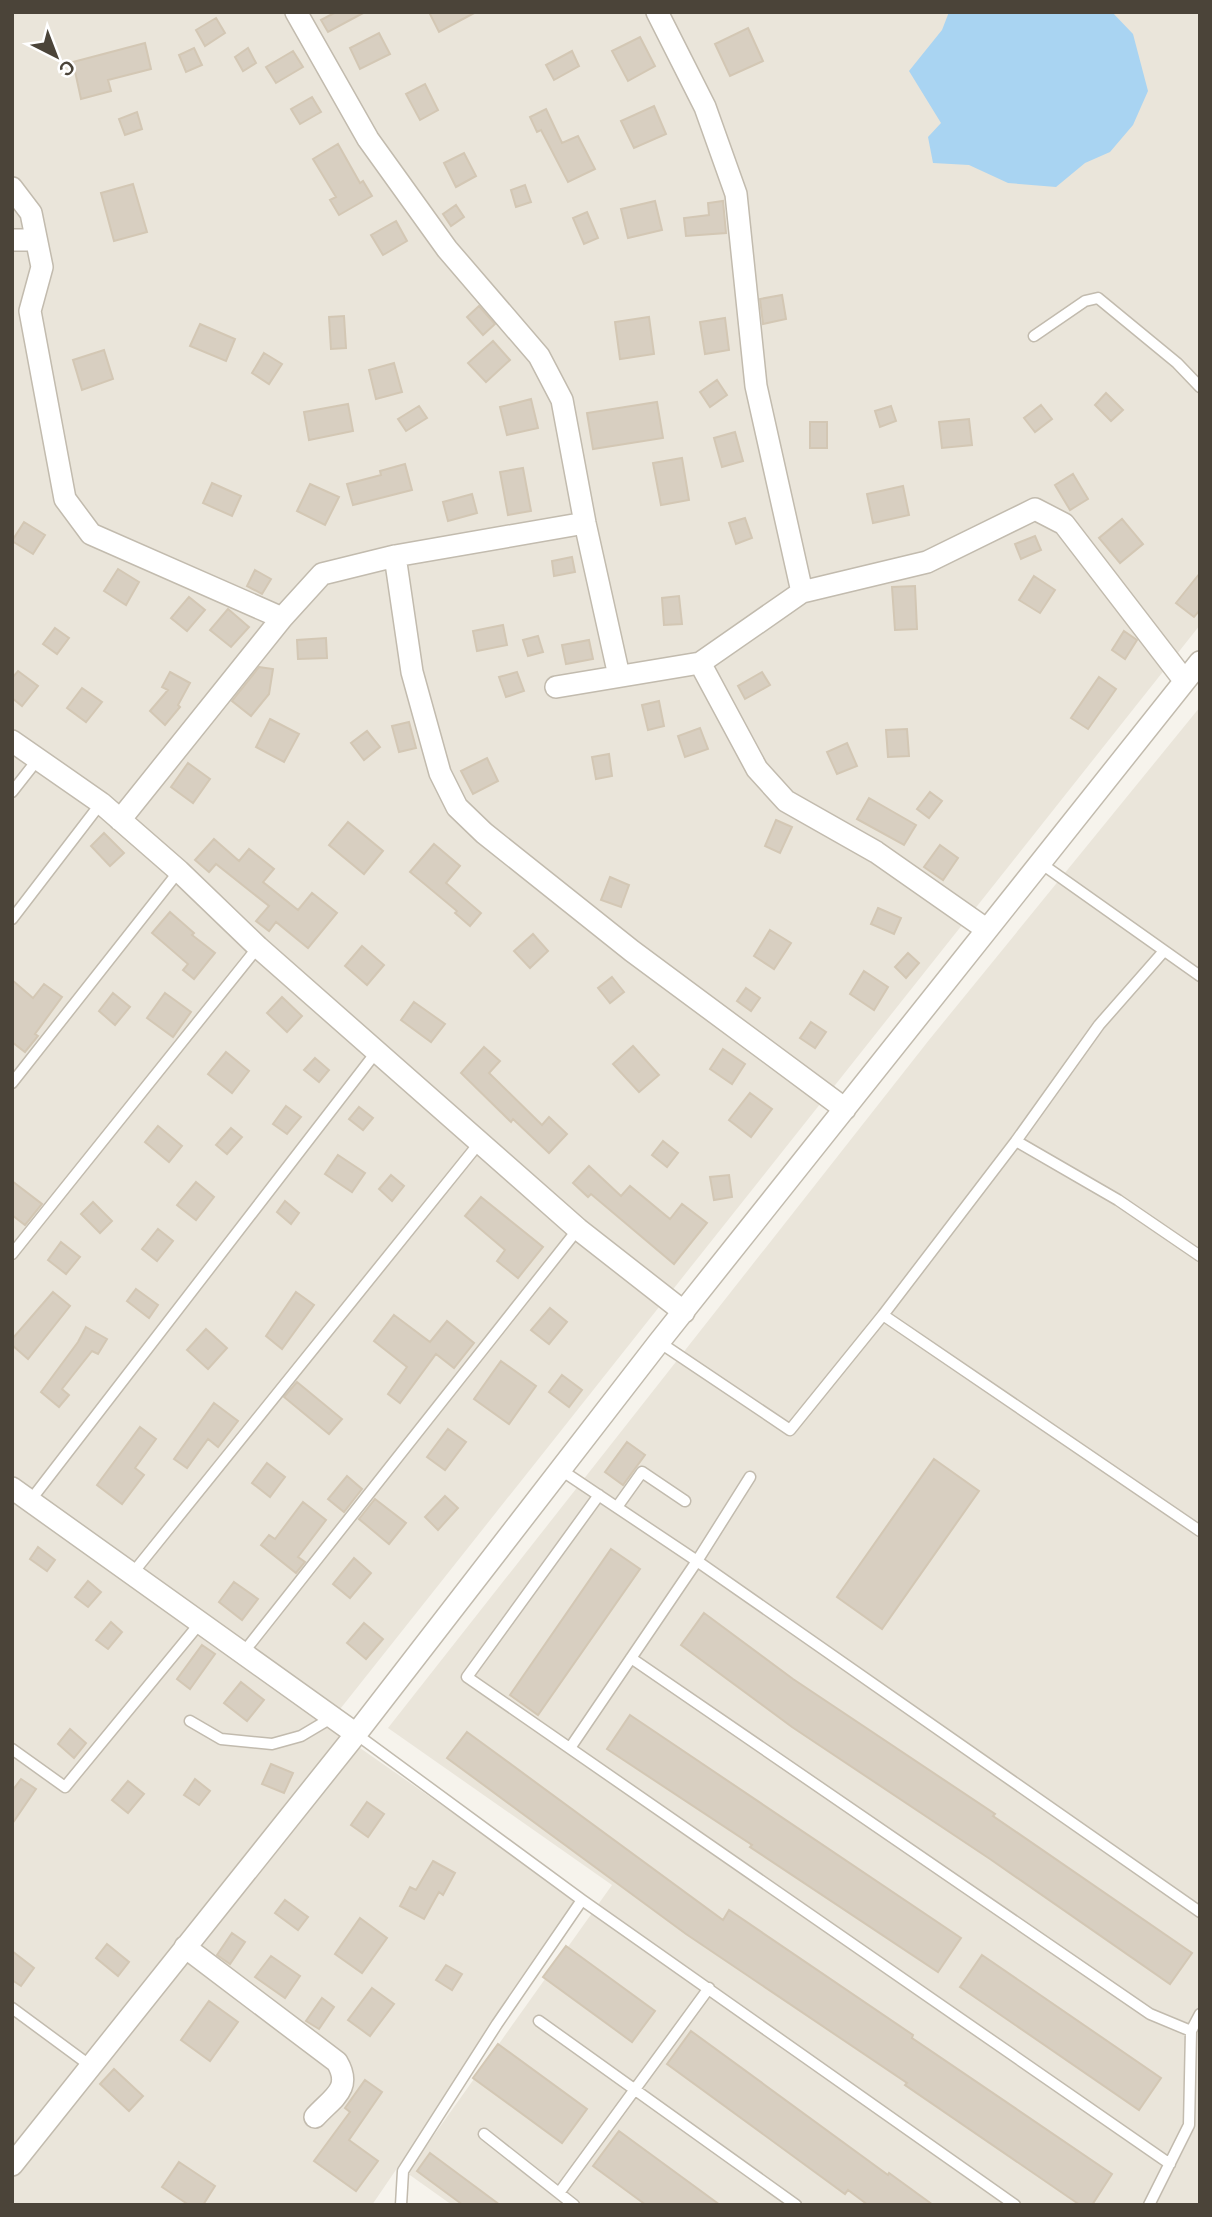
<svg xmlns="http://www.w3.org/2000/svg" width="1212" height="2217" viewBox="0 0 1212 2217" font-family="'Work Sans',sans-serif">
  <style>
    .residential { fill: #eae5da }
    .water { fill: #a9d4f2 }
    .building { fill: #d8cfc1; stroke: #d3c7b4; stroke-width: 2 }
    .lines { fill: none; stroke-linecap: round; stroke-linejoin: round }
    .lane-casing { stroke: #c2bbae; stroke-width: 13 }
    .street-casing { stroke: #c2bbae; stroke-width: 24 }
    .lane { stroke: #fff; stroke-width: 10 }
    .street { stroke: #fff; stroke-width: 21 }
  </style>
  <rect width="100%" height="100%" fill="#f6f3ec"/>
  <path class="residential" d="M12 12H1200V625L333 1718 330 1727 579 1901 372 2205H12Z
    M1200 707V2205H452L407 2173 612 1885 388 1728 929 1040Z"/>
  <path class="water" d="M949 12H1112L1133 34 1148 91 1133 125 1110 152 1085 163 1056 187 1008 183 969 165 933 163 928 137 941 123 909 71 942 30Z"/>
  <path class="building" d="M336 12H365L328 32 321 20Z
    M429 12H476L439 32Z
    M216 18 225 33 205 46 196 30Z
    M748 28 763 61 730 76 715 44Z
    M379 33 390 54 360 69 350 48Z
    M640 37 655 66 628 81 612 51Z
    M145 43 151 69 108 80 111 91 81 99 73 62Z
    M194 48 202 65 186 72 179 55Z
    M248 48 256 63 243 71 235 57Z
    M293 51 303 67 276 83 266 67Z
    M572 51 579 66 554 80 546 65Z
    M425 84 438 110 420 120 406 94Z
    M312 97 321 112 300 124 291 109Z
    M654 106 666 134 634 148 621 121Z
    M546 109 562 143 578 136 595 169 568 182 541 130 537 132 530 117Z
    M137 112 142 129 125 135 119 119Z
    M338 144 360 183 363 181 372 196 339 215 330 200 336 197 313 159Z
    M464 153 476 176 456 187 444 163Z
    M133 184 147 232 114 241 101 193Z
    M525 185 531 202 516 207 511 190Z
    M655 201 662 230 628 238 621 209Z
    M723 201 726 233 686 236 684 218 709 215 708 203Z
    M456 205 464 217 451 226 443 214Z
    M587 212 598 238 584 244 573 218Z
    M396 221 407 241 383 255 371 235Z
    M782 295 786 319 763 324 760 299Z
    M479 306 495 324 483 335 467 317Z
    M344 316 346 348 331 349 329 317Z
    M649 317 654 354 620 359 615 322Z
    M725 318 729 350 705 354 700 322Z
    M200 324 235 339 226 361 190 346Z
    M493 341 510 360 486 382 468 363Z
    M104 350 113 379 82 390 73 360Z
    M264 353 282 364 269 384 252 373Z
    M394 363 402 392 376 399 369 370Z
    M717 380 727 395 710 407 700 392Z
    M1106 393 1123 410 1111 421 1095 405Z
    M531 399 538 428 507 435 500 407Z
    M657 402 663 438 593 449 587 413Z
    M348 404 353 431 309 440 304 412Z
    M1041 405 1052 419 1035 432 1024 418Z
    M419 406 427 418 406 431 398 419Z
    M891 406 896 421 880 427 875 411Z
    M969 419 972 445 942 448 939 422Z
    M810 422H827V448H810Z
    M735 432 743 461 722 467 714 438Z
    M682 458 689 500 661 505 653 463Z
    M405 464 412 490 353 505 347 484 381 475 380 471Z
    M523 468 531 511 508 515 500 472Z
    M1073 474 1088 499 1070 510 1055 485Z
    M212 483 241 496 232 516 203 503Z
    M310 484 339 497 325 525 297 511Z
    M903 486 909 515 873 523 867 494Z
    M472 494 477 513 448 521 443 502Z
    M745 518 752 538 736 544 729 523Z
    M1122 519 1143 544 1120 563 1099 538Z
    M24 522 45 535 33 554 12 541Z
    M1035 536 1041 550 1021 559 1015 544Z
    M572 557 575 572 554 576 552 561Z
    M118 569 139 582 126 605 104 591Z
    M255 570 271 579 262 594 247 586Z
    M1200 573V610L1194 617 1176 603Z
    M1034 576 1055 590 1040 613 1019 600Z
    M915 586 917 629 895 630 892 587Z
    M679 596 682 624 664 625 662 598Z
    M189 597 205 610 187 631 171 618Z
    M228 609 249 627 231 647 210 630Z
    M503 625 507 645 477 651 473 631Z
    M55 628 69 638 57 654 43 644Z
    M1124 631 1137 640 1125 659 1112 650Z
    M538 636 543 652 528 656 523 640Z
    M326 638 327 658 298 659 297 640Z
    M589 640 593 659 566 664 562 645Z
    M259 667 273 669 269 694 251 716 232 701Z
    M18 671 38 686 22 706 12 698V678Z
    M170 672 190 683 178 705 180 707 165 725 150 711 168 690 162 687Z
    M517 672 524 691 506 697 499 677Z
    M762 672 770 685 745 699 738 686Z
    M1099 677 1116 689 1088 729 1071 718Z
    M82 688 102 702 86 722 67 708Z
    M659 701 664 726 648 730 642 705Z
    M270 719 299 734 284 762 256 747Z
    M409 722 416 748 399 752 392 726Z
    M700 728 708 749 685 757 678 736Z
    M907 729 909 756 888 757 886 730Z
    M367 731 380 747 364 760 351 743Z
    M847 743 857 766 837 774 827 752Z
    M609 754 612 776 596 779 592 757Z
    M487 758 498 781 473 794 461 771Z
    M188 763 210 779 193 803 171 787Z
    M930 792 942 801 929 818 917 809Z
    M869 798 916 825 904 845 857 819Z
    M776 820 792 827 780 853 765 846Z
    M348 822 383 851 364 874 329 845Z
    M104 833 124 853 110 866 91 846Z
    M214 839 239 861 249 849 274 869 263 882 298 910 312 893 337 913 308 948 276 922 269 931 256 921 269 906 216 864 209 872 195 860Z
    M434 844 460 866 446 883 481 913 470 926 455 913 457 911 410 872Z
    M940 845 958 858 943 880 924 867Z
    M610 877 629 885 621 907 601 900Z
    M878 908 901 918 894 934 871 924Z
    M170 912 194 933 192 935 215 953 194 979 183 970 188 964 152 933Z
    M770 930 791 943 774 969 754 956Z
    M533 934 548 951 530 968 514 951Z
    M362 946 384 965 367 985 345 966Z
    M908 953 919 963 906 978 895 967Z
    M864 971 888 987 874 1010 850 994Z
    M612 977 624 992 610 1003 598 988Z
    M12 980 33 998 44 984 62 997 35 1034 38 1036 25 1052 12 1042Z
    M746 988 760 998 751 1011 737 1001Z
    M113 993 130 1007 115 1025 99 1011Z
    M165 993 191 1012 173 1037 147 1018Z
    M282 997 302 1016 287 1032 267 1013Z
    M414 1002 445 1024 431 1042 401 1020Z
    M811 1022 826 1032 815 1048 800 1038Z
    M633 1046 659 1075 639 1092 613 1064Z
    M484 1047 500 1061 489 1073 542 1125 549 1117 567 1134 549 1153 513 1119 511 1122 461 1073Z
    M723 1049 745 1064 732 1084 710 1069Z
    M226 1052 249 1071 232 1093 208 1074Z
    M315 1058 329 1070 319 1082 304 1070Z
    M750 1093 772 1109 751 1137 729 1120Z
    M286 1106 301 1117 287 1134 273 1124Z
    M359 1107 373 1118 363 1130 349 1119Z
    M158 1126 182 1146 169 1162 145 1142Z
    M231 1128 242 1137 227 1154 216 1145Z
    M663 1141 678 1153 667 1167 652 1155Z
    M338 1155 365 1173 352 1192 325 1174Z
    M589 1166 621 1196 630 1186 670 1219 682 1204 707 1223 674 1264 591 1194 588 1197 573 1183Z
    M391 1175 404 1186 392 1201 379 1189Z
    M729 1175 732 1197 714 1200 710 1177Z
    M12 1181 42 1204 25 1225 12 1215Z
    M196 1182 214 1197 196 1220 177 1205Z
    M481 1197 543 1247 518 1278 497 1261 505 1250 465 1216Z
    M285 1201 299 1213 291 1224 277 1212Z
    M93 1202 112 1221 100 1233 81 1214Z
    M158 1229 173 1241 157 1261 142 1249Z
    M61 1242 80 1257 66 1274 48 1260Z
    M136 1289 158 1305 149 1318 127 1301Z
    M53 1292 70 1306 28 1359 12 1345V1339Z
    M296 1292 314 1305 282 1349 266 1336Z
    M550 1308 567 1322 549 1344 531 1330Z
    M394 1315 430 1342 447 1321 474 1343 454 1368 436 1354 400 1403 388 1394 407 1367 374 1341Z
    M86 1327 107 1339 98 1354 92 1351 62 1389 69 1395 59 1407 41 1392 78 1342Z
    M206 1329 227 1348 208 1369 187 1350Z
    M501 1361 536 1386 509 1424 474 1399Z
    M562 1375 582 1390 569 1407 549 1392Z
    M297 1382 342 1419 329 1434 284 1397Z
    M214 1403 238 1421 218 1447 208 1439 187 1468 174 1459Z
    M140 1427 156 1439 135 1468 144 1475 122 1504 97 1485Z
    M448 1429 466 1442 445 1470 427 1457Z
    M627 1442 645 1455 623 1485 605 1472Z
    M934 1459 979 1491 882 1629 837 1597Z
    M267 1463 285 1477 270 1497 252 1483Z
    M347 1476 362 1489 344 1512 328 1499Z
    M445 1496 458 1508 438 1530 425 1517Z
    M375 1499 406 1523 389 1544 359 1519Z
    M303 1502 326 1520 298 1557 305 1562 296 1573 261 1545 269 1535 275 1539Z
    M38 1547 55 1560 47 1571 30 1559Z
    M611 1549 640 1569 538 1715 510 1695Z
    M354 1558 371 1573 350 1598 333 1584Z
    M88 1581 101 1592 88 1607 75 1597Z
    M234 1582 258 1599 242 1620 219 1602Z
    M704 1613 793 1679 995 1814 993 1816 1192 1953 1170 1984 990 1859 792 1727 681 1645Z
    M111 1622 122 1632 108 1649 96 1640Z
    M364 1623 383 1639 366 1659 347 1643Z
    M202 1645 215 1654 190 1689 177 1679Z
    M241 1682 264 1700 247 1721 224 1703Z
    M630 1715 961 1938 938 1972 750 1847 752 1845 607 1749Z
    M70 1729 86 1743 74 1758 58 1744Z
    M467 1732 723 1920 729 1910 913 2035 912 2038 1112 2174 1092 2205H1080L905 2085 907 2083 686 1934 447 1758Z
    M271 1764 293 1773 284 1793 262 1784Z
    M21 1779 36 1789 12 1824V1791Z
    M195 1779 210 1791 199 1805 184 1795Z
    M128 1781 144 1794 128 1813 112 1800Z
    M367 1802 384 1814 368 1837 351 1825Z
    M433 1861 455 1873 443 1895 439 1892 424 1919 400 1906 410 1887 416 1890Z
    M285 1900 308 1917 298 1930 275 1913Z
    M360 1918 387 1938 362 1973 335 1954Z
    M232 1933 245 1942 230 1964 217 1955Z
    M107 1944 129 1962 118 1976 96 1958Z
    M566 1946 655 2011 632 2042 543 1977Z
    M12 1951 34 1968 21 1986 12 1980Z
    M982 1955 1161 2078 1139 2110 960 1987Z
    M271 1956 300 1976 285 1998 255 1977Z
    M446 1965 462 1974 452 1990 436 1980Z
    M372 1988 394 2004 370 2036 348 2020Z
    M322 1998 334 2007 319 2029 306 2021Z
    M209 2001 238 2022 210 2061 181 2040Z
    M691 2031 888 2175 889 2173 933 2205H868L848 2190 845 2194 667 2064Z
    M498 2044 587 2109 562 2143 473 2078Z
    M114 2069 143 2096 129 2111 100 2084Z
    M365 2080 382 2092 349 2140 378 2161 356 2191 314 2161 350 2112 345 2108Z
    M619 2131 720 2205H646L593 2166Z
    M430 2153 500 2205H463L417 2171Z
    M179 2162 215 2186 203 2205H189L162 2187Z"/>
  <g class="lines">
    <g class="lane-casing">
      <path id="lane" d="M1034 336 1085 301 1098 298 1177 363 1200 387
        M12 792 38 759
        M1039 862 1200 976
        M12 919 101 803
        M12 1083 179 871
        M1016 1141 1118 1200 1200 1256
        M12 1254 258 947
        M883 1315 1200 1531
        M659 1342 790 1430 883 1315 1016 1141 1099 1025 1164 951
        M561 1470 697 1561 1200 1912
        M599 1495 467 1677 1170 2164
        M30 1501 377 1051
        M617 1507 642 1472 685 1501
        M132 1574 480 1142
        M243 1653 578 1229
        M631 1658 1150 2014 1191 2031
        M190 1721 221 1739 272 1744 301 1736 333 1717
        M356 1734 582 1900 1015 2205
        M570 1748 697 1561 750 1477
        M12 1749 65 1787 200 1623
        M12 2008 92 2067
        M539 2021 796 2205
        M484 2134 574 2205
        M559 2193 709 1988
        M401 2205 403 2171 497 2024 582 1900
        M1149 2205 1189 2125 1191 2031 1200 2014"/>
    </g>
    <g class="street-casing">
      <path id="street" d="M296 12 368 139 447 249 539 356 562 400 585 523 619 676
        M657 12 705 107 736 194 756 386 802 592
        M12 188 31 213 42 267 30 311 65 499 91 534 282 618
        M12 240H35
        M395 556 412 672 440 773 457 807 484 833 632 951 845 1109
        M700 663 757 769 786 801 876 852 986 929
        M556 687 700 663 802 592 927 562 1035 509 1064 524 1184 680
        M12 741 101 803 179 871 258 947 578 1229 684 1312
        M120 820 282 618 322 574 395 556 585 523
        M12 1488 356 1734
        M185 1947 337 2062C353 2089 332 2098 315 2117
        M12 2165 356 1734 659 1342 1200 662"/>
    </g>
    <use href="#lane" class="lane"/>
    <use href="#street" class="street"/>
  </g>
  <rect width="1212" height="2217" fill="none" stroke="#4b4439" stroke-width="28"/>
  <g transform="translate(56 56) rotate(138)" stroke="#ffffff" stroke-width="5" paint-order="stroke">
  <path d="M0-5L12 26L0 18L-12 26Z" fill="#4b4439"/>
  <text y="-10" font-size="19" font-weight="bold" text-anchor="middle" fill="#4b4439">С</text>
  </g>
</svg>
